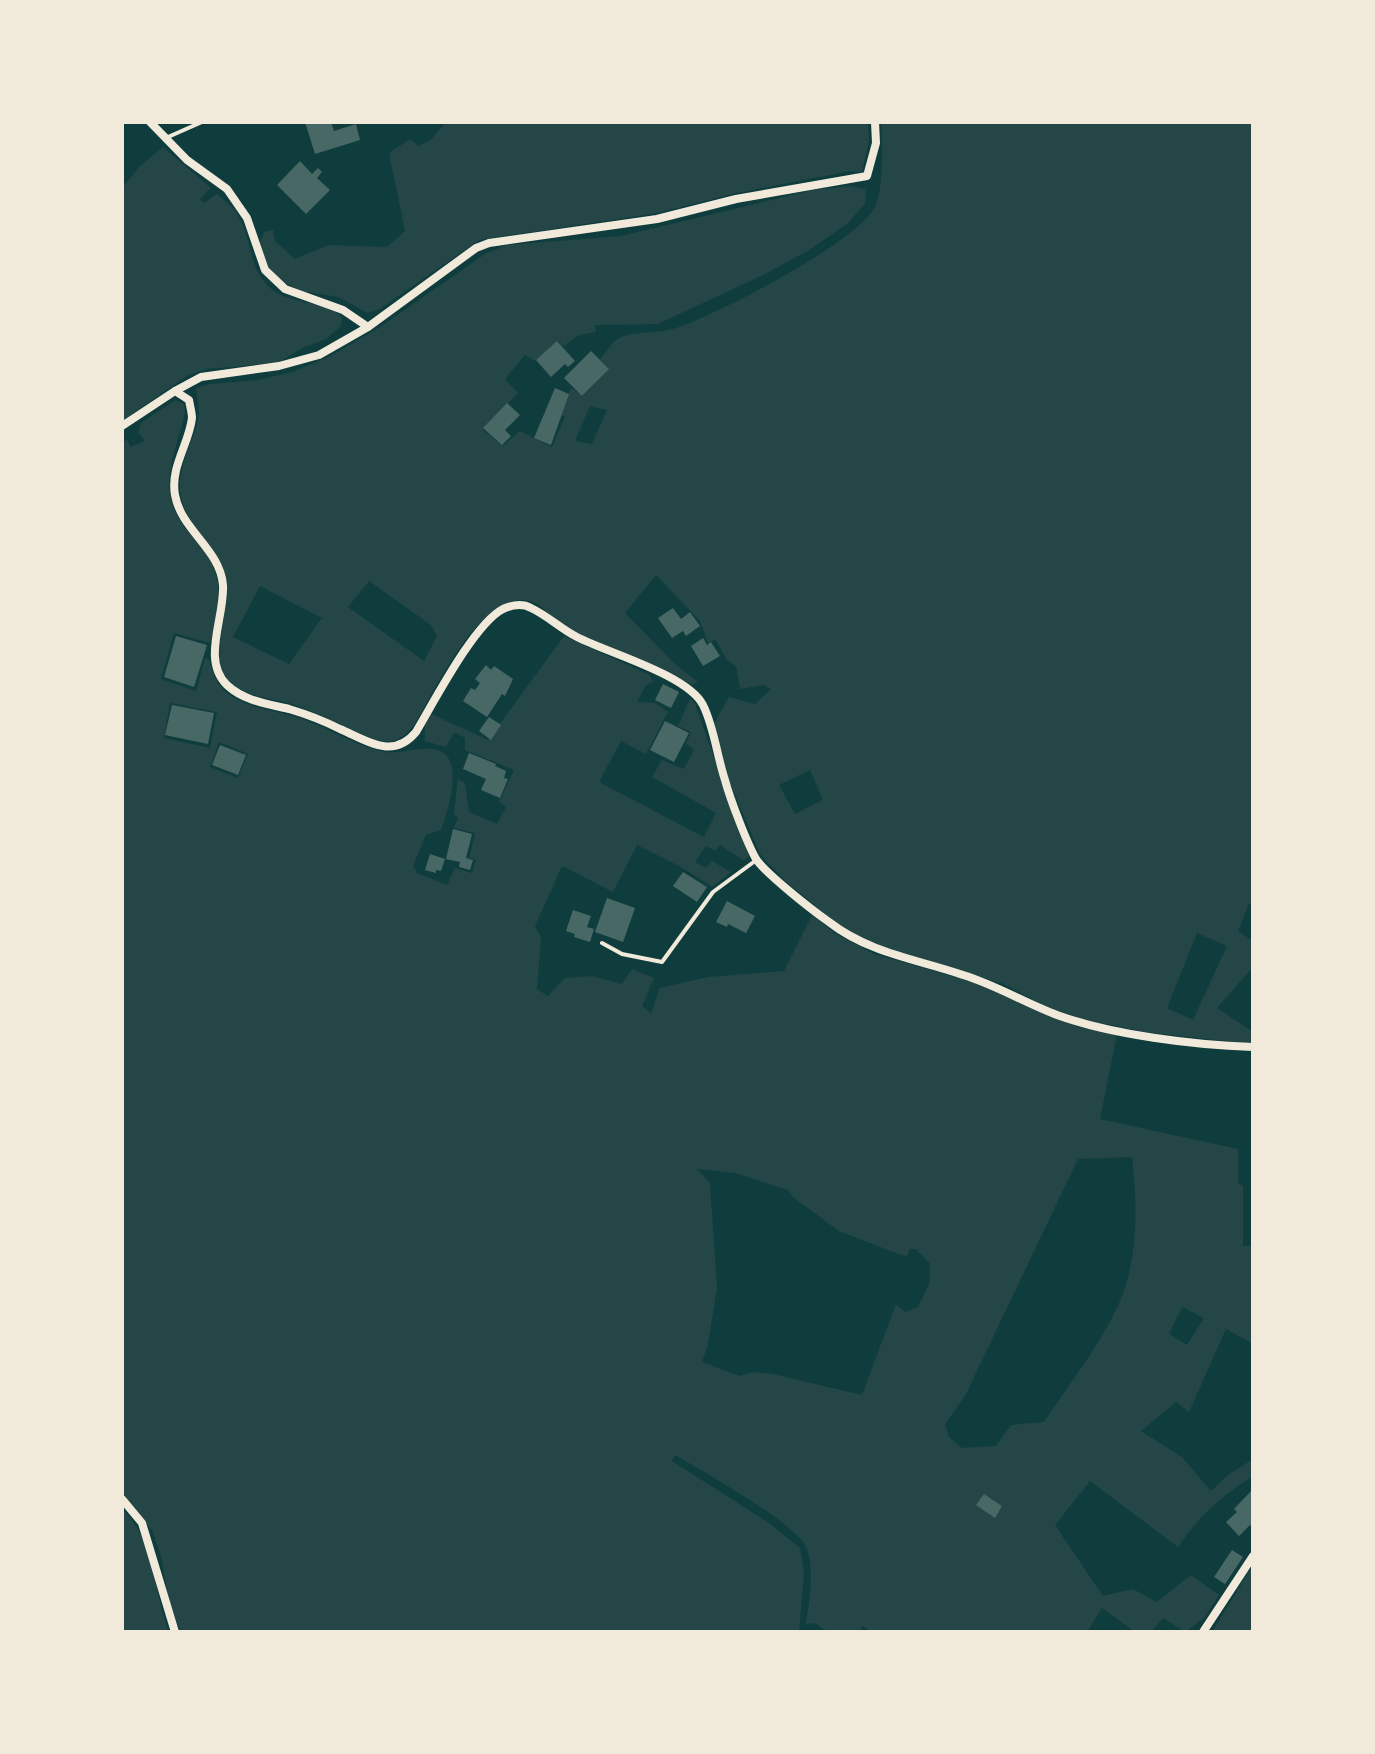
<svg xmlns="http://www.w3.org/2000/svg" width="1375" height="1754" viewBox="0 0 1375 1754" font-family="'Fira Sans',sans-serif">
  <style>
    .green { fill: #244646; fill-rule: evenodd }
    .building { fill: #486865 }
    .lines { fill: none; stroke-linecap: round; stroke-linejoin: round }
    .service { stroke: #f1e9da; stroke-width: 4 }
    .minor { stroke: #f1e9da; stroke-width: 8 }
  </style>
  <rect width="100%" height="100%" fill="#0f3d3e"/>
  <path class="green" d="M446 122H868L869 141 862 172 850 171 737 193 657 213 479 240 380 309 367 313 339 297 301 291 277 279 269 272 259 245 264 232 273 230 275 241 295 259 328 245 387 247 405 231 389 153 410 139 418 146 430 141Z
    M881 122H1253V905L1249 904 1238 931 1253 941V967L1217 1008 1250 1030 1253 1027V1043L1251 1044 1145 1032 1081 1019 1045 1006 1004 984 889 951 847 932 783 879 760 854 725 771 714 724 729 697 755 704 771 689 764 685 740 689 736 666 727 660 715 639 708 643 700 621 656 575 625 613 676 665 698 682 692 685C657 666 621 655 586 637 577 632 567 628 559 622 551 617 543 607 535 603 484 581 435 691 414 725 393 754 371 738 345 726 328 719 312 711 295 705 272 697 245 699 228 679 207 654 231 613 227 585 222 546 182 527 180 489 179 461 196 439 199 413 199 405 197 396 196 388L210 384 257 380 292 372 329 357 380 327 485 254 507 245 621 236 813 190 850 186 866 189 865 204 847 224 806 252 763 275 658 324 595 325 596 332 579 335 564 346 558 341 535 361 525 355 505 379 518 393 483 430 503 446 520 431 552 447 565 417 560 414 571 388 583 396 609 368 600 359C605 354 610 345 616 340 631 330 659 334 676 328 718 314 856 243 875 207 883 192 883 141 881 122ZM590 406 607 410 592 444 575 441ZM369 581 431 625 437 636 424 661 348 607ZM260 586 322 618 289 664 233 637ZM810 770 823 800 795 814 779 785ZM1197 933 1227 946 1193 1020 1167 1008Z
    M163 147 211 188 200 199 204 203 217 194C225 201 235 208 239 217 252 240 248 266 268 286 288 306 322 298 342 317L341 326 326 339 302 348 278 363 207 369 188 375 122 421V188L140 166Z
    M175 400 184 404 185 412C179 441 163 474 172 503 176 519 189 532 199 544 227 578 220 605 210 643L174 633 161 679 196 691 205 658 209 660C213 672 216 684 226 692 247 709 276 710 300 718 326 727 360 748 386 752 403 755 437 739 449 759 459 774 447 815 441 830L426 835 413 866 417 873 447 885 455 868 472 873 476 860 469 858 475 833 454 828 458 818 454 814 458 779 465 783 469 812 497 824 506 807 499 802 514 770 465 750V738L454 732 446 747 425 741V725L431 714 488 740 564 636 650 675 653 682 646 685 637 702 655 703 668 712 646 754 621 741 599 782 704 837 716 813 652 777 662 760 684 769 694 750 686 743 691 732 678 726 690 699 694 701 749 857 743 860 720 845 715 851 706 846 695 862 706 868 712 861 731 872 712 887 681 867 637 845 613 892 562 866 535 926 541 938 537 989 548 996 565 978 592 976 622 984 632 969 654 978 642 1006 651 1013 660 988 708 977 784 971 812 915 836 934 874 954 973 982 1078 1027 1117 1034 1100 1119 1238 1149V1183L1243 1186V1246H1253V1344L1226 1329 1189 1412 1176 1402 1141 1431 1182 1457 1211 1491 1228 1475 1253 1459V1476C1220 1497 1200 1515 1178 1547L1090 1481 1055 1525 1103 1596 1133 1589 1157 1602 1191 1575 1219 1595 1204 1618 1185 1632 1163 1618 1151 1632H1135L1102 1608 1087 1632H872L863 1626 859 1632H828L815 1623 806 1624C809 1600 815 1572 807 1549 798 1524 702 1471 675 1455L672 1461 769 1523 800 1548 804 1573 799 1632H181L169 1602 161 1556 152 1530 122 1495V444L127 439 130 447 145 441 138 432 141 423ZM170 703 217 712 210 748 164 738ZM219 742 248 754 238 778 210 767ZM1132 1157C1137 1198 1138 1245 1126 1285 1111 1332 1071 1381 1044 1422L1011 1425 996 1446 962 1448 949 1437 945 1424 965 1396 1078 1159ZM697 1169 735 1173 788 1190 794 1198 839 1231 901 1255 907 1256 910 1249H916L930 1264V1282L918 1307 905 1312 896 1304 862 1395 773 1374 753 1372 739 1376 702 1362 708 1344 717 1288 710 1183ZM1182 1307 1204 1318 1187 1345 1169 1334Z
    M122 1509C155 1540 153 1592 169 1632H122Z
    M1253 1565V1632H1212Z"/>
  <path class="building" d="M305 122H331L334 131 356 124 360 140 315 154Z
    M300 161 312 174 318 168 322 172 317 178 330 190 306 214 277 185Z
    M557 341 575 361 568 367 565 364 551 377 536 360Z
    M591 351 609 369 582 396 564 378Z
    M555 388 569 394 551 445 534 438Z
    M507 403 520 415 505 430 511 436 502 445 483 428Z
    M673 608 681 619 690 612 700 626 686 636 683 631 672 638 658 618Z
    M176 636 207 645 194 687 164 677Z
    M703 638 707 645 711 642 720 656 703 666 691 646Z
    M486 665 491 670 494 666 513 679 505 696 502 694 487 717 463 701 471 688 475 690 480 683 475 679Z
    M663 684 679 692 671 708 655 700Z
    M172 705 214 713 208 744 165 735Z
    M489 717 501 725 491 740 479 731Z
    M665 721 689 733 674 762 650 750Z
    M220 745 246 755 238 775 212 765Z
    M469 753 496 764 495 766 506 771 504 778 508 779 500 798 481 790 486 779 463 769Z
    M453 829 472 834 466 858 473 860 470 870 459 867 460 862 446 859Z
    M430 854 445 859 441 871 436 870V873L425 870Z
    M683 872 707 887 697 902 673 886Z
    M607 898 635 908 623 942 595 932Z
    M727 901 755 916 746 933 728 924 727 927 716 922Z
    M573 910 591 916 587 927 594 929 590 942 574 937 575 934 566 931Z
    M1253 1489V1528L1250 1525 1239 1536 1226 1522 1237 1512 1234 1509Z
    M984 1494 1002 1506 995 1518 976 1505Z
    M1232 1550 1243 1557 1225 1584 1214 1577Z"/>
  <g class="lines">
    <path class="service" d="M168 137 202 122
      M602 943 622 954 662 962 713 892 755 861"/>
    <path class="minor" d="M150 122 187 160 227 189 247 218 265 270 285 289 343 310 368 327
      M175 391 189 400C190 406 192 413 192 418 189 444 170 467 175 495 181 530 220 549 223 585 225 617 201 660 227 685 244 701 268 704 289 709 306 714 324 721 340 729 368 741 393 760 416 732 434 702 474 624 503 609 512 605 522 603 531 608 548 616 561 629 577 637 608 653 688 675 703 705 714 727 717 756 725 780 730 799 747 843 756 859 766 874 812 910 829 922 869 953 916 959 963 975 996 985 1025 1003 1057 1015 1112 1035 1194 1045 1253 1047
      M122 426 175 391 201 377 279 366 319 355 368 327 476 248 489 243 657 219 736 199 867 176 876 143 875 122
      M122 1499 142 1523 175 1632
      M1203 1632 1253 1556"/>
  </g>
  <rect width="1375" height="1754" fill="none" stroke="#f1e9da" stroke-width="248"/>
</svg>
